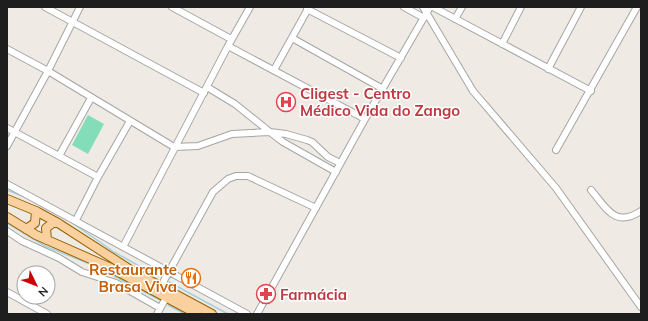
<svg xmlns="http://www.w3.org/2000/svg" width="648" height="321" viewBox="0 0 648 321" font-family="Mulish,sans-serif">
  <style>
    .pitch { fill: #83ddb9 }
    .lines { fill: none; stroke-linecap: round; stroke-linejoin: round }
    .stream { stroke: #a5d0dc; stroke-width: 1.5 }
    .minor-casing { stroke: #a5a5a5; stroke-width: 8 }
    .major-casing { stroke: #966302; stroke-width: 10 }
    .minor { stroke: #fff; stroke-width: 6 }
    .major { stroke: #fad19e; stroke-width: 8 }
    .labels { text-anchor: middle; dominant-baseline: central; stroke-width: 3; stroke-linejoin: round; paint-order: stroke }
    .health-label { font-size: 15px; font-weight: bold; fill: #be3a42; stroke: #fff; text-anchor: start }
    .food-label { font-size: 15px; font-weight: bold; fill: #c56008; stroke: #fff; text-anchor: end }
  </style>
  <rect width="100%" height="100%" fill="#efebe4"/>
  <path class="pitch" d="M88 115 104 124 88 154 72 145Z"/>
  <g class="lines">
    <path class="stream" d="M7 190 28 198
      M71 222 114 252 157 276
      M7 223 45 246 95 266 160 300
      M169 282 228 314
      M168 305 185 314"/>
    <g class="minor-casing">
      <path id="minor" d="M45 7 204 93
        M172 7 231 39
        M404 7 424 18
        M423 7 473 91 556 188 641 307
        M433 7 591 91
        M307 9 401 58
        M455 19 462 7
        M292 38 383 89
        M502 44 521 7
        M228 46 365 119
        M7 49 48 71 174 147 198 146 232 134 270 132 283 142 336 172
        M548 69 581 7
        M274 70 309 7
        M207 87 235 104 270 132 286 134 307 140 312 142 328 157 340 163
        M7 128 98 177
        M7 146 48 71 80 7
        M556 150 637 7
        M59 156 91 98
        M7 184 247 314
        M591 190C607 209 615 228 641 211
        M76 220 98 177 130 121
        M7 231 22 241 59 258 82 272 116 283 160 308
        M123 247 228 46 250 7
        M161 286 213 192 228 179 236 176H248L316 208
        M7 292 47 314
        M157 314 166 298
        M257 314 365 119 430 7"/>
    </g>
    <g class="major-casing">
      <path id="major" d="M7 199 36 211 58 223 134 272 212 314
        M7 217 36 235 111 268 197 314
        M26 229 35 223 36 211
        M47 240 46 228 53 223H58"/>
    </g>
    <use href="#minor" class="minor"/>
    <use href="#major" class="major"/>
  </g>
  <defs>
    <g id="hospital-ring" transform="scale(1)"><circle r="9.5" fill="#fff" stroke="#e0444e" stroke-width="1.5"/><path d="M-5-5h3v3.5h4V-5h3V5h-3V1.5h-4V5h-3Z" fill="#e0444e"/></g>
    <g id="restaurant-ring" transform="scale(1)"><circle r="9.5" fill="#fff" stroke="#e8710a" stroke-width="1.5"/><path d="M-5-6h1v4h1v-4h1v4h1v-4h1v5L-1.5 .5V6h-2V.5L-5-1ZM5-6V6H3V1.5H1.5Q1.5-4 5-6Z" fill="#e8710a"/></g>
    <g id="pharmacy-ring" transform="scale(1)"><circle r="9.5" fill="#fff" stroke="#e0444e" stroke-width="1.5"/><path d="M-2-6h4v4h4v4h-4v4h-4v-4h-4v-4h4Z" fill="#e0444e"/></g>
  </defs>
  <g fill-rule="evenodd">
    <use href="#hospital-ring" x="286" y="102"/>
    <use href="#restaurant-ring" x="191" y="278"/>
    <use href="#pharmacy-ring" x="266" y="294"/>
  </g>
  <g class="labels">
    <g class="health-label">
      <text x="300" y="93">Cligest - Centro<tspan x="300" dy="17">Médico Vida do Zango</tspan></text>
      <text x="280" y="294">Farmácia</text>
    </g>
    <g class="food-label">
      <text x="177" y="269">Restaurante<tspan x="177" dy="17">Brasa Viva</tspan></text>
    </g>
  </g>
  <rect width="648" height="321" fill="none" stroke="#1e1e1e" stroke-width="16"/>
  <g transform="translate(36 285) rotate(133)"><circle r="19" fill="#ffffff" stroke="#a5a5a5"/>
  <path d="M0-3L7 15L0 10L-7 15Z" fill="#c90305"/>
  <text y="-6" font-size="11" font-weight="bold" text-anchor="middle" fill="#1e1e1e">N</text>
  </g>
</svg>
